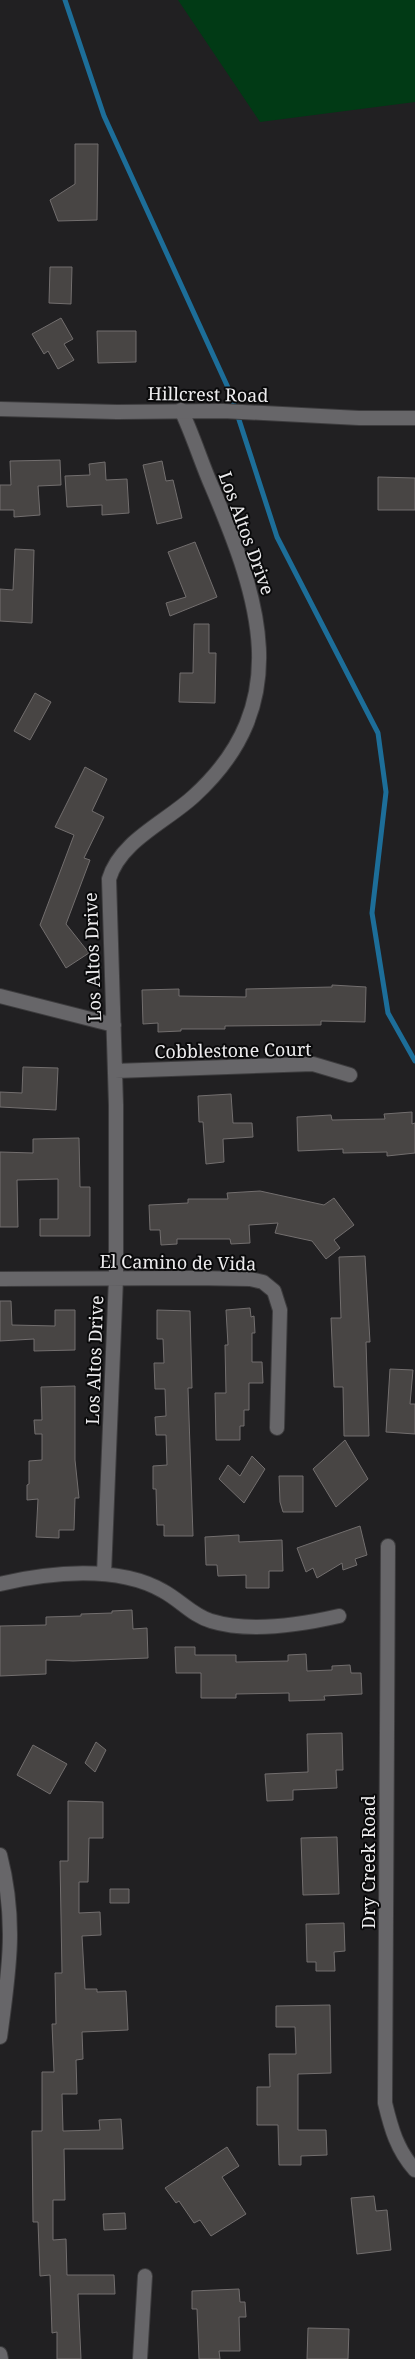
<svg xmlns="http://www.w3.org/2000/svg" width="415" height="2359" viewBox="0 0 415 2359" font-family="'Noto Serif',serif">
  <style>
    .green { fill: #013a15 }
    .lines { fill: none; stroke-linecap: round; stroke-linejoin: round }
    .stream { stroke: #1d6e99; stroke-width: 5 }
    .building { fill: #484544; stroke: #726e6e }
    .minor-casing { stroke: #3d3c3e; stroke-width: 16 }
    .tertiary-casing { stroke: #3d3c3e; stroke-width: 16 }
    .minor { stroke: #676669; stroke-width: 14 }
    .tertiary { stroke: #676669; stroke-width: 14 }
    .labels { text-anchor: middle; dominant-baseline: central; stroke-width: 4; stroke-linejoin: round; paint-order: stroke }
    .street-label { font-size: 18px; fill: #edecee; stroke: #0a0a0b }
  </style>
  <rect width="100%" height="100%" fill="#212022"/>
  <path class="green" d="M178 0H415V102L260 122Z"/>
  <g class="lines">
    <path class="stream" d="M65 0 104 116 230 392 277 537 378 733 386 792 372 913 388 1013 415 1061"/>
  </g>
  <path class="building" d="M75 144H98L97 220 58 221 50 200 75 184Z
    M50 267H72L71 304 49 303Z
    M61 318 73 339 64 344 74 360 58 369 48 351 44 354 32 334Z
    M97 331H136V362L98 363Z
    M60 460 61 485 38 486 40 515 14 517V510H0V485H11L10 461Z
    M162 461 166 481 173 480 182 518 157 524 143 465Z
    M105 462 106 480 127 479 129 513 102 515V505L67 507 65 476 90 475 89 464Z
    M378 477 415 478V510H378Z
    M195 542 217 597 170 616 166 603 186 597 168 552Z
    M15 549 34 550 32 623 0 621V589L13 590Z
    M194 624H209V653H216L215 703 179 702 180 673H193Z
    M35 693 51 702 30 740 14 731Z
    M85 767 107 779 92 811 104 817 84 858 90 860 66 924 89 953 66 968 40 925 74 835 55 827Z
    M332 985 366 987 365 1022 321 1021V1025L225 1026V1029H181V1031L158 1032V1023L143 1024 142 990 179 989V996L246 997V989L332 987Z
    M23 1067 58 1068 56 1110 0 1107V1092L22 1093Z
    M231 1094 233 1123H252L253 1137 223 1139 224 1162 206 1164 203 1122H199L198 1096Z
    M412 1112V1124L415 1123V1153L387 1156V1152L343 1153V1149L298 1151 297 1117 331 1115 332 1120 385 1119 384 1114Z
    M79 1138 80 1187H90V1236H40V1219H58V1179L17 1180 18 1227H0V1152L33 1153V1139Z
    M260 1191 324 1205 334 1198 354 1225 334 1240 340 1248 326 1259 312 1241 275 1233 278 1223 249 1225 250 1243 231 1244 230 1239H177V1244L161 1245 160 1230H150L149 1205 188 1203V1199H228L227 1193Z
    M365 1256 370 1342H366L369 1436H344L343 1387H334L331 1318H341L339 1257Z
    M0 1301H11L12 1325 55 1326V1310H75V1350L34 1351V1339L0 1341Z
    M250 1308 251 1317 254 1316 255 1333H252V1362H262L263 1383H249V1410H244V1426H240V1440H216L215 1393H226L225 1345H228L226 1310Z
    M157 1310 190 1311 192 1388H188L193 1536H164V1525H157L156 1489H153V1466L167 1465 166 1435H156L155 1417 166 1416 165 1389H155L154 1363H164L163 1339H157Z
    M390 1369 413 1370 410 1404H415V1434L386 1432Z
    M75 1386V1460L79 1498H75L74 1530H59V1538L36 1537 38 1499 27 1500V1485L29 1484V1461L42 1460V1434H35L34 1420H42L41 1387Z
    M345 1440 368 1479 336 1507 313 1469Z
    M252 1456 265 1469 244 1503 219 1479 228 1465 240 1476Z
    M279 1476H303V1512H283L280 1502Z
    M360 1526 367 1555 355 1559 357 1565 343 1570 342 1563 317 1578 313 1568 306 1572 297 1548Z
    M239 1535V1542L282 1540 283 1571H269V1588H246V1575L218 1576 217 1565H206L205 1537Z
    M132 1610 133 1629 147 1628 148 1658 73 1661 46 1660V1674L0 1676V1626L46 1625V1617L81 1616V1614L112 1613V1611Z
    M175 1647H195V1655H236V1662L288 1661V1655L306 1654 307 1671 332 1670V1666L350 1665 351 1673H361L362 1694 324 1696 325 1700 289 1701V1693L236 1694V1698H201V1673H176Z
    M342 1733 343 1770H336L337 1788 293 1790V1800L267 1801 265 1774 308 1772 307 1734Z
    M96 1742 106 1750 95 1772 85 1763Z
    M33 1745 67 1764 50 1794 17 1775Z
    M68 1801 103 1802V1838H89L88 1882H79V1913L100 1912 101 1935 82 1936 85 1989H97V1992L126 1991 127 2009 128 2030 82 2032 83 2059 76 2060 77 2094H62L63 2131 100 2130 99 2120 121 2119 123 2149H64L65 2200H53V2240L66 2239 67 2275H114L115 2294H78L81 2359H57V2332L52 2333 50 2275 40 2276 38 2222H33L32 2131H42V2072H54L52 2024H56L55 1973H62L60 1861H68Z
    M337 1837 339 1894 303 1895 301 1838Z
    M110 1889H129V1903H110Z
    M344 1923 345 1951 334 1952 335 1971H316V1962H307L306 1924Z
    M330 2005 331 2073 298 2074V2130H326L327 2155 301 2156V2165H279L278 2125H257V2087H270L269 2054H296L295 2027H276V2006Z
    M227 2147 239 2166 222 2177 246 2214 211 2236 200 2220 194 2223 179 2201 176 2203 165 2188Z
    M374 2196 376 2211 387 2210 391 2250 357 2254 351 2198Z
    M125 2213 126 2229 104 2230 103 2214Z
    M239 2289 240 2302H245L246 2317H239L240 2351H219L220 2359H199L197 2309H192V2291Z
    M308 2328 349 2329 348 2359H307Z"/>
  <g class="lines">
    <g class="minor-casing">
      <path id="minor" d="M0 996 114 1025
        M115 1071 313 1064 350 1075
        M0 1279 195 1278 250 1279 263 1282 274 1291 280 1310 277 1428
        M388 1546 385 2103C391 2128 397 2150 415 2170
        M104 1574 116 1278V1105L109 879C120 841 166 822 194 796 296 703 259 598 212 487 201 462 193 435 181 410
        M0 1584C49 1572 118 1565 163 1591 180 1600 193 1616 211 1621 250 1633 300 1625 339 1616
        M0 1855C17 1921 9 1971 0 2037
        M0 2354 1 2359
        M140 2359 145 2276"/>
    </g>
    <g class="tertiary-casing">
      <path id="tertiary" d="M0 409 117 412 223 411 359 418H415"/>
    </g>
    <use href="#minor" class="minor"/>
    <use href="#tertiary" class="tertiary"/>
  </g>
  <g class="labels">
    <g class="street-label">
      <text transform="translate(208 394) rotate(1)">Hillcrest Road</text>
      <text transform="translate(247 533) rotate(70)">Los Altos Drive</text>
      <text transform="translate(92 957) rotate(-92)">Los Altos Drive</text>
      <text transform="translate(233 1050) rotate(-1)">Cobblestone Court</text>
      <text transform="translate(178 1262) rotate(1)">El Camino de Vida</text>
      <text transform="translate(94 1360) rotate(-88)">Los Altos Drive</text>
      <text transform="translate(368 1862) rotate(-90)">Dry Creek Road</text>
    </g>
  </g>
</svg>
